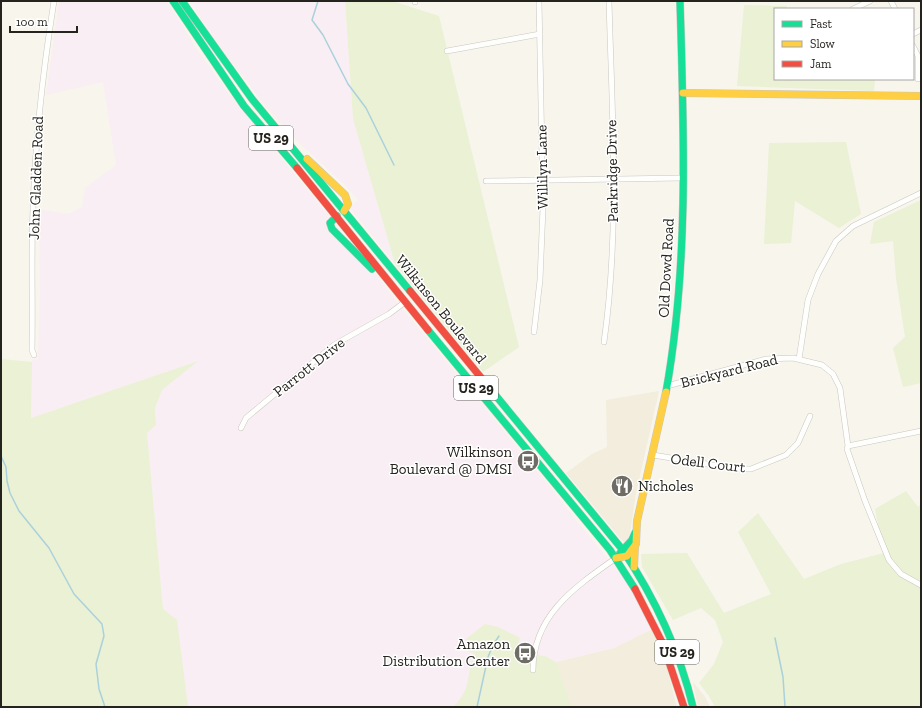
<svg xmlns="http://www.w3.org/2000/svg" width="922" height="708" viewBox="0 0 922 708" font-family="'Zilla Slab',serif">
  <style>
    .built { fill: #f2eddc }
    .industrial { fill: #f9eef3 }
    .green { fill: #eaf1d5 }
    .lines { fill: none; stroke-linecap: round; stroke-linejoin: round }
    .stream { stroke: #aad1db; stroke-width: 1.5 }
    .street-casing { stroke: #c9c7c0; stroke-width: 6 }
    .fast-casing { stroke: #c9c7c0; stroke-width: 8 }
    .slow-casing { stroke: #c9c7c0; stroke-width: 8 }
    .jam-casing { stroke: #c9c7c0; stroke-width: 8 }
    .street { stroke: #fefefc; stroke-width: 5 }
    .fast { stroke: #16e098; stroke-width: 7 }
    .slow { stroke: #ffcf43; stroke-width: 7 }
    .jam { stroke: #f24e42; stroke-width: 7 }
    .labels { text-anchor: middle; dominant-baseline: central; stroke-width: 3; stroke-linejoin: round; paint-order: stroke }
    .shield { fill: #fff; stroke: #666561; stroke-width: 1 }
    .shield-label { font-size: 14px; font-weight: bold; fill: #25231d }
    .street-label { font-size: 15px; fill: #25231d; stroke: #fff }
    .poi-label { font-size: 15px; fill: #25231d; stroke: #fff; text-anchor: end }
  </style>
  <rect width="100%" height="100%" fill="#f8f5ec"/>
  <path class="built" d="M659 391 636 493 629 540 625 544 566 473 592 454 607 447 606 400Z
    M652 629 666 665 677 707H572L556 662 614 648Z
    M693 682 705 697 710 707H698Z"/>
  <path class="industrial" d="M59 1H167L198 51 229 94 367 262 393 297 553 490 575 519 623 577 652 629 614 648 556 662 545 656 499 649 479 707H101L163 609 147 433 156 425 155 408 162 390 197 361 31 418 32 360H38L40 291 39 209 68 214 82 207 85 188 116 165 103 82 46 95Z
    M189 1H345L353 119 395 264 349 207 358 200 347 187 299 143 266 107 218 44Z"/>
  <path class="green" d="M345 1H392L439 16 519 347 483 372 395 264 353 119Z
    M744 5 787 6V9H775V79H875L874 91 737 86Z
    M846 142 861 214 839 228 795 201 791 243 764 244 769 143Z
    M921 200V383L903 387 893 348 905 337 896 278 893 241 870 244 874 222Z
    M1 359 32 362 31 418 198 361 162 390 155 408 156 425 147 433 163 609 177 620 188 707H1Z
    M906 491 918 507 921 504V707H715L709 696 699 683 714 664 723 642 715 620 701 608 673 620 642 567 641 554 687 553 724 613 771 594 738 532 758 513 804 579 841 564 884 553 875 509Z
    M485 624 498 627 520 638 517 647 520 652 545 656 556 662 572 707H453C473 688 465 675 475 654L468 651 466 639Z"/>
  <g class="lines">
    <path class="stream" d="M318 1 312 20 323 35 348 84 366 108 394 165
      M1 456 6 467 7 481 10 493 19 511 49 548 74 594 102 624 104 636 96 664 99 689 105 707
      M775 638 783 677 785 707
      M477 707 488 657 493 645 499 636"/>
    <g class="street-casing">
      <path id="street" d="M891 1 895 9
        M415 2V1
        M853 9 870 1
        M913 34 921 30
        M913 46 918 56V79
        M447 51 540 34
        M486 181 682 178
        M534 332 540 280 543 208 539 1
        M604 342C620 229 612 114 609 1
        M34 355 32 350C33 303 31 257 33 210 35 140 43 71 54 1
        M799 359 808 300 818 274 836 241 853 226 921 193
        M667 386 766 359 793 358 822 365 833 374 840 388 848 446 847 449 865 501 889 560 901 574 921 585
        M241 428 246 418 334 345 389 314 405 302
        M848 446 921 431
        M653 455 737 469H751L786 455 798 443 810 416
        M533 670C533 615 575 587 616 558"/>
    </g>
    <g class="fast-casing">
      <path id="fast" d="M173 1 244 106 297 168
        M182 1 252 99 410 291
        M337 216 330 223 332 229 372 269
        M428 330 610 550 635 589
        M492 391 622 549C655 598 679 649 693 707
        M666 392C689 264 684 131 680 1
        M620 553 632 540 635 533"/>
    </g>
    <g class="slow-casing">
      <path id="slow" d="M683 93 921 96
        M307 159 345 195 348 204 344 211
        M616 558 627 556 636 544 637 521 666 392
        M634 567 635 546"/>
    </g>
    <g class="jam-casing">
      <path id="jam" d="M297 168 428 330
        M410 291 492 391
        M635 589 663 644 684 707"/>
    </g>
    <use href="#street" class="street"/>
    <use href="#fast" class="fast"/>
    <use href="#slow" class="slow"/>
    <use href="#jam" class="jam"/>
  </g>
  <defs>
    <g id="bus-disc" transform="scale(1.15)"><circle r="9.5" fill="#6f6c65" stroke="#fff"/><path d="M-5-6H5V4H4V6H2V4H-2V6H-4V4H-5ZM-3.5-4V0h7V-4ZM-3.5 1.2v1.5H-2V1.2ZM2 1.2v1.5H3.5V1.2Z" fill="#fff"/></g>
    <g id="restaurant-disc" transform="scale(1.15)"><circle r="9.5" fill="#6f6c65" stroke="#fff"/><path d="M-5-6h1v4h1v-4h1v4h1v-4h1v5L-1.5 .5V6h-2V.5L-5-1ZM5-6V6H3V1.5H1.5Q1.5-4 5-6Z" fill="#fff"/></g>
  </defs>
  <g fill-rule="evenodd">
    <use href="#bus-disc" x="528" y="461"/>
    <use href="#restaurant-disc" x="622" y="486"/>
    <use href="#bus-disc" x="525" y="653"/>
  </g>
  <g class="labels">
    <g class="shield">
      <rect x="249" y="126" width="44" height="24" rx="3"/>
      <rect x="454" y="376" width="44" height="24" rx="3"/>
      <rect x="655" y="640" width="44" height="24" rx="3"/>
    </g>
    <g class="shield-label">
      <text x="271" y="138">US 29</text>
      <text x="476" y="388">US 29</text>
      <text x="677" y="652">US 29</text>
    </g>
    <g class="street-label">
      <text transform="translate(542 167) rotate(-91)">Willilyn Lane</text>
      <text transform="translate(612 171) rotate(-91)">Parkridge Drive</text>
      <text transform="translate(36 178) rotate(-88)">John Gladden Road</text>
      <text transform="translate(666 268) rotate(-87)">Old Dowd Road</text>
      <text transform="translate(441 309) rotate(51)">Wilkinson Boulevard</text>
      <text transform="translate(309 367) rotate(-38)">Parrott Drive</text>
      <text transform="translate(729 371) rotate(-14)">Brickyard Road</text>
      <text transform="translate(708 463) rotate(7)">Odell Court</text>
    </g>
    <g class="poi-label">
      <text x="512" y="452">Wilkinson<tspan x="512" dy="17">Boulevard @ DMSI</tspan></text>
      <text x="638" y="486" text-anchor="start">Nicholes</text>
      <text x="510" y="644">Amazon<tspan x="510" dy="17">Distribution Center</tspan></text>
    </g>
  </g>
  <rect width="922" height="708" fill="none" stroke="#25231d" stroke-width="4"/>
  <rect x="774" y="8" width="140" height="72" fill="#ffffff" stroke="#a8a7a5"/>
  <rect x="782" y="21" width="20" height="6" fill="#16e098" stroke="#a8a7a5"/>
  <text x="810" y="28" font-size="12" fill="#25231d">Fast</text>
  <rect x="782" y="41" width="20" height="6" fill="#ffcf43" stroke="#a8a7a5"/>
  <text x="810" y="48" font-size="12" fill="#25231d">Slow</text>
  <rect x="782" y="61" width="20" height="6" fill="#f24e42" stroke="#a8a7a5"/>
  <text x="810" y="68" font-size="12" fill="#25231d">Jam</text>
  <path d="M10 26v6h67v-6" fill="none" stroke="#25231d" stroke-width="2"/>
  <text x="16" y="26" font-size="12" fill="#25231d" stroke="#ffffff" stroke-width="3" paint-order="stroke">100 m</text>
</svg>
